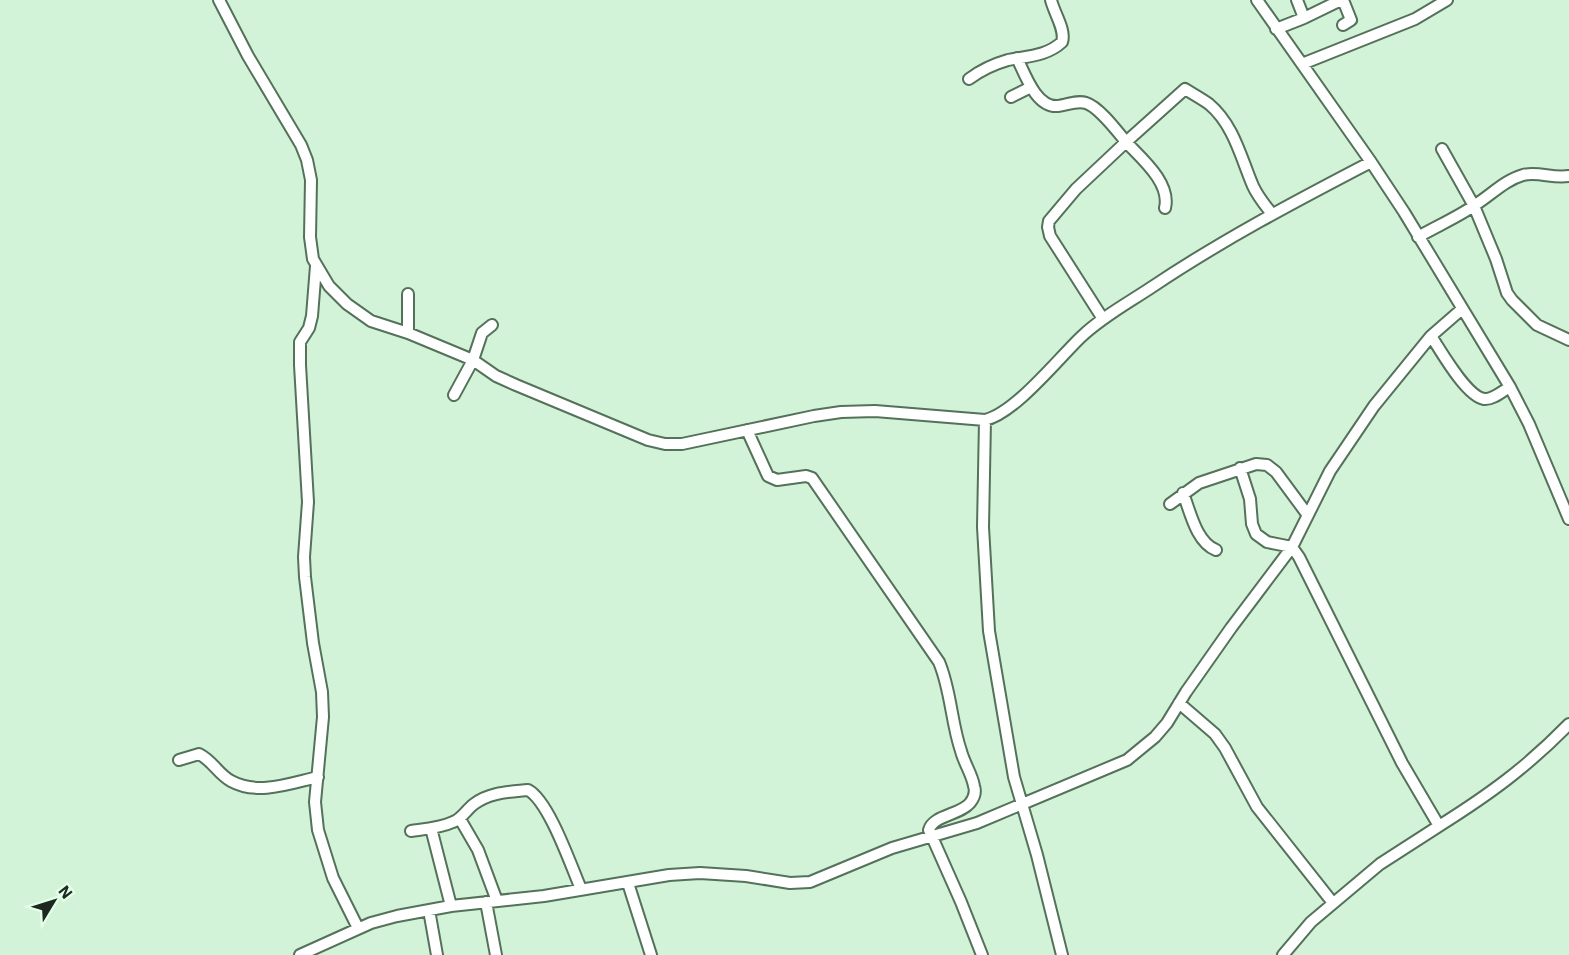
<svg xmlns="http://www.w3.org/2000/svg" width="1569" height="955" viewBox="0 0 1569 955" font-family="'IBM Plex Sans',sans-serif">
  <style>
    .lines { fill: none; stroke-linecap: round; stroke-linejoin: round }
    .minor-casing { stroke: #54715a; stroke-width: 14 }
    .minor { stroke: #fff; stroke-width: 10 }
  </style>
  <rect width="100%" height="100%" fill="#d2f3d8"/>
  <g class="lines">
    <g class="minor-casing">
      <path id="minor" d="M219 0 248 56 301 145 307 160 311 180 310 237 313 259 329 286 347 304 371 321 408 333 473 360 496 376 516 385 648 440 665 444H682L814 416 841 412 875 411 985 420C1015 413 1057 360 1081 337 1102 317 1128 303 1152 287 1222 240 1296 201 1371 162
        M1257 0 1371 162 1404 212 1510 387 1529 424 1569 519
        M1304 18 1341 0
        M1343 25 1351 20 1343 0
        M1276 29 1304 18 1297 0
        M1017 58C1025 74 1036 108 1058 106 1067 105 1077 100 1086 103 1099 107 1117 131 1126 142L1185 89C1193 94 1202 99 1209 104 1234 125 1241 158 1253 186 1258 197 1265 205 1272 214
        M1302 64 1415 19 1447 0
        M969 79C981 70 994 64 1008 60 1028 56 1047 56 1062 42 1066 30 1054 13 1051 0
        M1011 97 1031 87
        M1442 149 1474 206 1496 259 1507 293 1512 300 1537 325 1569 340
        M1418 237C1437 226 1458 217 1475 205 1491 195 1505 180 1523 175 1538 171 1553 179 1569 176
        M316 266 312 316 309 328 300 342V365L308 502 304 557 305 577 313 643 322 692 323 717 315 802 318 830 333 878 358 928
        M408 294V333
        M1103 319 1050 236 1048 227 1049 221 1076 189 1126 142C1142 159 1171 183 1165 208
        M1431 336C1441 351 1466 396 1484 399 1493 400 1502 391 1510 387
        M454 395 473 360 482 333 492 325
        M985 420 983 527 989 631 1014 777 1037 855 1062 955
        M747 430 768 476 777 480 806 476 812 478 939 662C951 690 951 722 961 751 964 763 972 774 974 786 976 792 974 798 970 803 960 815 933 815 929 830L961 902 982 955
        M1240 468 1250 499 1252 524 1256 534 1267 542 1292 547 1299 557 1402 763 1439 826 1380 864 1311 922 1283 955
        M1183 493C1190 511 1196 542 1216 550
        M1170 504 1199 483 1256 464 1267 465 1276 472 1307 514
        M1179 703 1215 734 1225 748 1257 807 1333 903
        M179 760 199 754C213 761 218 774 231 781 258 796 291 783 318 777
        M460 819 478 850 497 901
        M1439 826C1490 794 1527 767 1569 724
        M431 828 451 906
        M411 831C425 829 440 828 453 822 462 819 466 810 474 804 490 792 509 792 528 790 549 801 571 866 581 889
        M628 883 651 955
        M486 902 496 955
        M429 910 437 955
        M300 955 371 923 397 916 451 906 544 896 669 875 700 873 746 876 790 883 810 882 892 848 977 823 1127 760 1155 737 1167 723 1186 692 1231 628 1292 547 1330 471 1374 406 1431 336 1462 309"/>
    </g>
    <use href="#minor" class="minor"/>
  </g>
  <g transform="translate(54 901) rotate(52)" stroke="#e4ffe9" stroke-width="4.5" paint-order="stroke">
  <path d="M0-4.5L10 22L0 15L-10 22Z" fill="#1d2920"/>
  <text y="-9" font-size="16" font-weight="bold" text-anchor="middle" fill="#1d2920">N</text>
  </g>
</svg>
